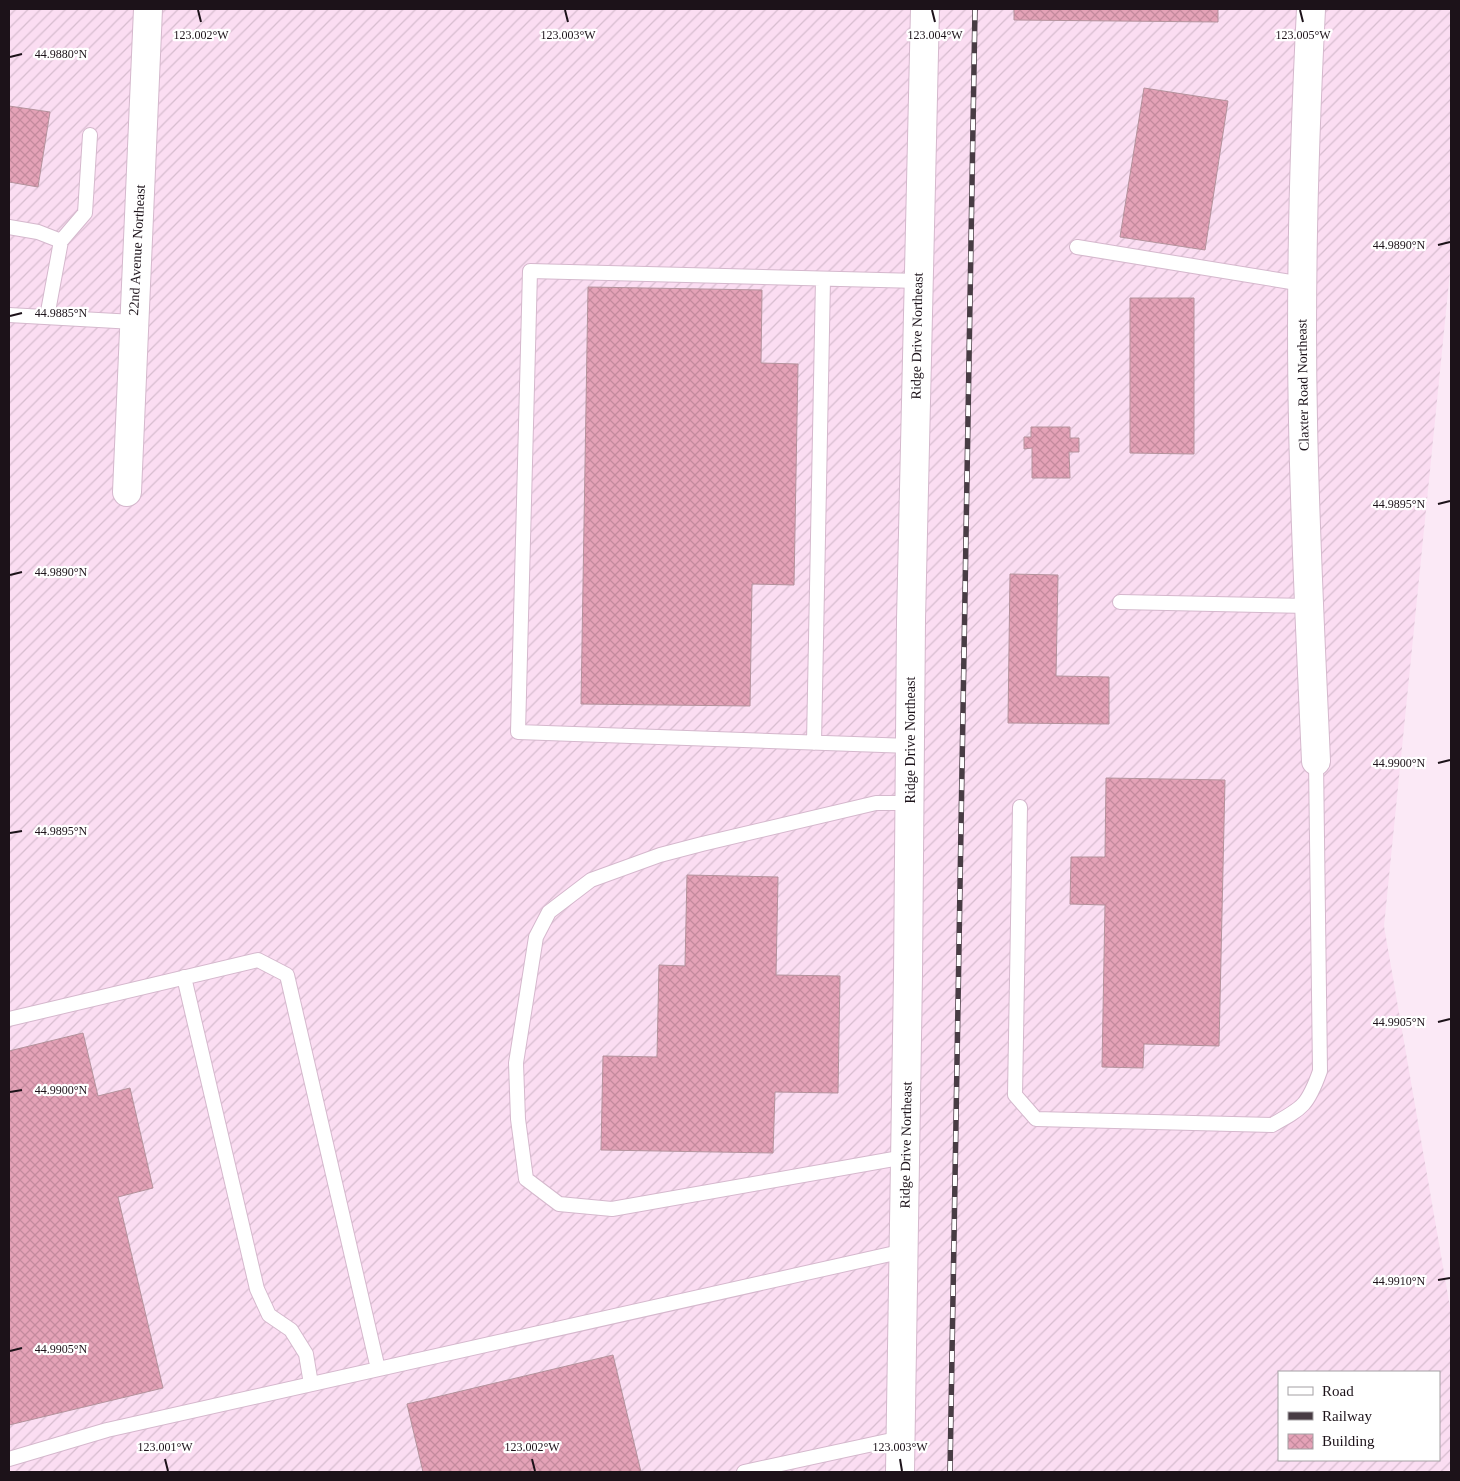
<svg xmlns="http://www.w3.org/2000/svg" width="1460" height="1481" viewBox="0 0 1460 1481" font-family="'Times New Roman',serif">
  <style>
    .industrial { fill: url(#industrial-furrows); fill-rule: evenodd }
    .building { fill: url(#building-cross-hatch); stroke: #b4929c }
    .lines { fill: none; stroke-linecap: round; stroke-linejoin: round }
    .lane-casing { stroke: #d5b8cd; stroke-width: 16 }
    .street-casing { stroke: #d5b8cd; stroke-width: 30 }
    .secondary-casing { stroke: #d5b8cd; stroke-width: 30 }
    .lane { stroke: #fff; stroke-width: 14 }
    .street { stroke: #fff; stroke-width: 28 }
    .secondary { stroke: #fff; stroke-width: 28 }
    .rail-casing { stroke: #483c44; stroke-width: 5.5 }
    .rail { stroke: #fff; stroke-width: 4; stroke-dasharray: 11; stroke-linecap: butt }
    .ticks { fill: none; stroke: #1c1219; stroke-width: 2 }
    .labels { text-anchor: middle; dominant-baseline: central; stroke-width: 4.5; stroke-linejoin: round; paint-order: stroke }
    .street-label { font-size: 14px; fill: #1c1219; stroke: #fff }
    .ticks-label { font-size: 12px; text-anchor: middle; fill: #1c1219; stroke: #fff; stroke-width: 4.5; stroke-linejoin: round; paint-order: stroke }
  </style>
  <defs>
    <pattern id="industrial-furrows" width="10" height="10" patternUnits="userSpaceOnUse" patternTransform="scale(1.25)"><rect width="10" height="10" fill="#fbddf2"/><path d="M-1 1l2-2M0 10L10 0M9 11l2-2" fill="none" stroke="#d7bdcf"/></pattern>
    <pattern id="building-cross-hatch" width="8" height="8" patternUnits="userSpaceOnUse" patternTransform="scale(1.25)"><rect width="8" height="8" fill="#e4a2b7"/><path d="M0 0l8 8M0 8l8-8" fill="none" stroke="#c38a9d"/></pattern>
  </defs>
  <rect width="100%" height="100%" fill="#fbe9f6"/>
  <path class="industrial" d="M9 9H1451V262L1384 926 1451 1313V1472H9ZM1279 1372H1439V1460H1279Z"/>
  <path class="building" d="M1014 9H1218V22L1014 20Z
    M1144 88 1228 101 1205 250 1120 237Z
    M9 106 50 112 38 187 9 182Z
    M588 287 762 290 761 363 798 364 794 585 752 584 750 706 581 704Z
    M1130 298H1194V454L1130 453Z
    M1031 427H1070V438H1079V452H1069L1070 478H1032V448L1024 449V437H1031Z
    M1010 574 1058 575 1056 676 1109 677V724L1008 723Z
    M1106 778 1225 780 1219 1046 1144 1044 1143 1068 1102 1067 1105 905 1070 904 1071 857H1105Z
    M687 875 778 877 776 975 840 976 838 1093 775 1092 773 1153 601 1150 603 1056 657 1057 659 965 685 966Z
    M83 1033 98 1096 130 1088 153 1188 118 1197 163 1388 9 1425V1051Z
    M613 1355 641 1472H423L407 1404Z"/>
  <g class="lines">
    <g class="lane-casing">
      <path id="lane" d="M9 227 38 232 61 241
        M1077 247 1303 284
        M9 315 134 322
        M47 317 61 241 85 213 90 135
        M1120 602 1309 606
        M814 743 823 279
        M910 746 518 732 530 271 919 281
        M1020 807 1015 1095 1036 1119 1272 1125C1303 1108 1308 1105 1320 1071L1316 761
        M184 977 257 1289 269 1315 291 1330 306 1354 311 1384
        M9 1019 258 960 287 975 378 1369
        M905 1157 612 1209 559 1204 526 1179 518 1119 516 1063 536 937 549 912 591 880 660 855 702 844 876 803H910
        M9 1459 107 1430 904 1251
        M744 1472 901 1438"/>
    </g>
    <g class="street-casing">
      <path id="street" d="M1311 9C1304 146 1300 283 1303 421 1305 534 1311 647 1316 761
        M127 492 148 9"/>
    </g>
    <g class="secondary-casing">
      <path id="secondary" d="M900 1472 908 975 911 620 925 9"/>
    </g>
    <use href="#lane" class="lane"/>
    <use href="#street" class="street"/>
    <use href="#secondary" class="secondary"/>
    <g class="rail-casing">
      <path id="rail" d="M950 1472 975 9"/>
    </g>
    <use href="#rail" class="rail"/>
  </g>
  <path class="ticks" d="M198 10 201 22M565 10 568 22M932 10 935 22M1300 10 1303 22M10 57 22 54M1438 245 1450 242M10 316 22 313M1438 504 1450 501M10 575 22 572M1438 763 1450 760M10 833 22 831M1438 1022 1450 1019M10 1092 22 1090M1438 1280 1450 1278M10 1351 22 1348M165 1459 168 1471M532 1459 535 1471M900 1459 902 1471"/>
  <g class="labels">
    <g class="street-label">
      <text transform="translate(137 250) rotate(-87)">22nd Avenue Northeast</text>
      <text transform="translate(917 336) rotate(-89)">Ridge Drive Northeast</text>
      <text transform="translate(1303 385) rotate(-91)">Claxter Road Northeast</text>
      <text transform="translate(910 740) rotate(-90)">Ridge Drive Northeast</text>
      <text transform="translate(906 1145) rotate(-89)">Ridge Drive Northeast</text>
    </g>
  </g>
  <g class="ticks-label">
    <text x="201" y="39">123.002°W</text>
    <text x="568" y="39">123.003°W</text>
    <text x="935" y="39">123.004°W</text>
    <text x="1303" y="39">123.005°W</text>
    <text x="61" y="58">44.9880°N</text>
    <text x="1399" y="249">44.9890°N</text>
    <text x="61" y="317">44.9885°N</text>
    <text x="1399" y="508">44.9895°N</text>
    <text x="61" y="576">44.9890°N</text>
    <text x="1399" y="767">44.9900°N</text>
    <text x="61" y="835">44.9895°N</text>
    <text x="1399" y="1026">44.9905°N</text>
    <text x="61" y="1094">44.9900°N</text>
    <text x="1399" y="1285">44.9910°N</text>
    <text x="61" y="1353">44.9905°N</text>
    <text x="165" y="1451">123.001°W</text>
    <text x="532" y="1451">123.002°W</text>
    <text x="900" y="1451">123.003°W</text>
  </g>
  <rect width="1460" height="1481" fill="none" stroke="#1c1219" stroke-width="20"/>
  <rect x="1278" y="1371" width="162" height="90" fill="#ffffff" stroke="#a4a0a3"/>
  <rect x="1288" y="1387" width="25" height="8" fill="#ffffff" stroke="#a4a0a3"/>
  <text x="1322" y="1396" font-size="15" fill="#1c1219">Road</text>
  <rect x="1288" y="1412" width="25" height="8" fill="#483c44" stroke="#a4a0a3"/>
  <text x="1322" y="1421" font-size="15" fill="#1c1219">Railway</text>
  <rect x="1288" y="1434" width="25" height="15" fill="url(#building-cross-hatch)" stroke="#a4a0a3"/>
  <text x="1322" y="1446" font-size="15" fill="#1c1219">Building</text>
</svg>
